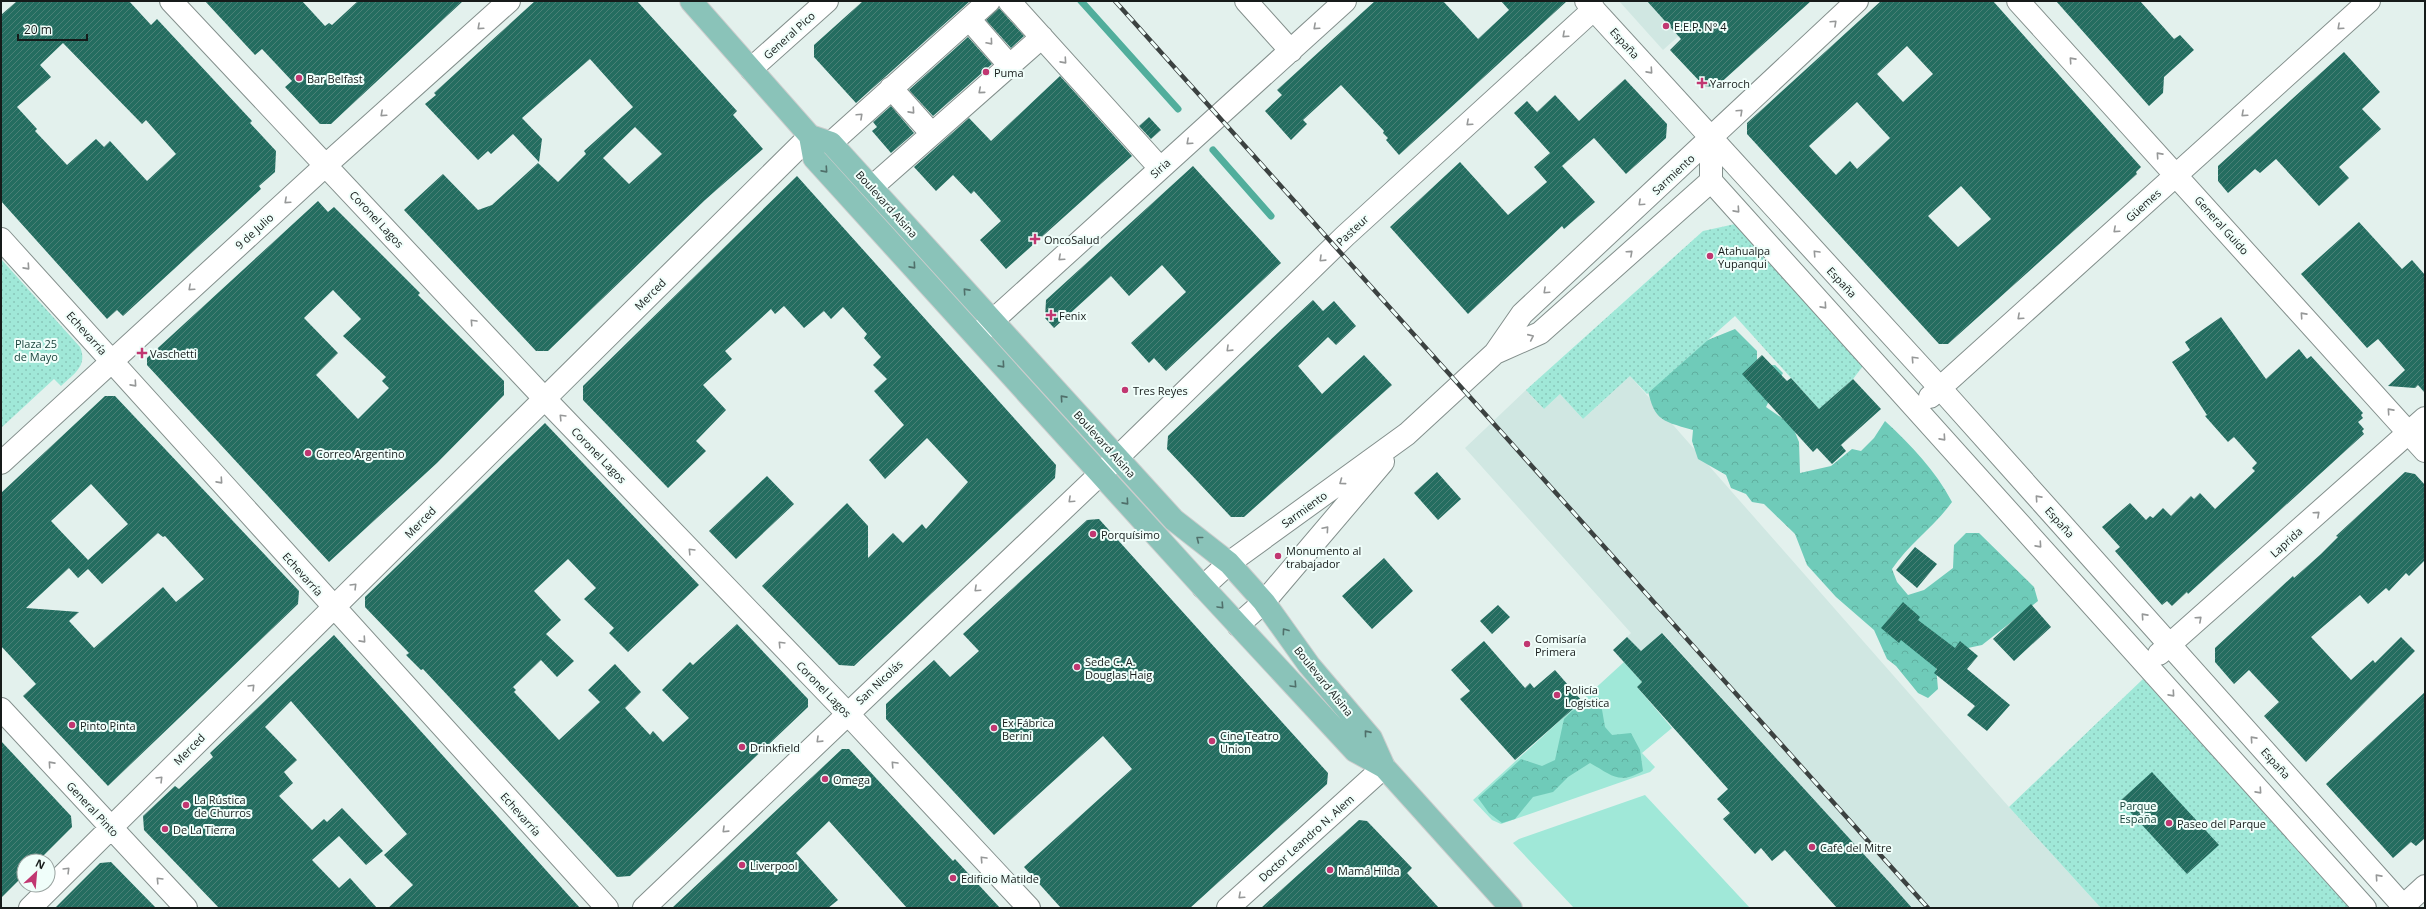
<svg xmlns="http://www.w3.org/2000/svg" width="2426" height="909" viewBox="0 0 2426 909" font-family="'Open Sans',sans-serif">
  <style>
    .built { fill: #d0e7e2 }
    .grass { fill: #a0e8d8 }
    .forest { fill: url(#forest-crowns) }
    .park { fill: url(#park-dots) }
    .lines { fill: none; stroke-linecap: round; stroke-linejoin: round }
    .stream { stroke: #51ae9c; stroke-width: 7 }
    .building { fill: url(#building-hatch); fill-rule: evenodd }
    .minor-casing { stroke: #838f8c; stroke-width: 24 }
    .major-casing { stroke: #cccdcd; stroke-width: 24 }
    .minor { stroke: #fff; stroke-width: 22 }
    .major { stroke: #8ac3b9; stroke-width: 22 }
    .rail-casing { stroke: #3c4241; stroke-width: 4.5 }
    .rail { stroke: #f0fefa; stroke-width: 3; stroke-dasharray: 9; stroke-linecap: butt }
    .oneway { stroke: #969898 }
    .oneway2 { stroke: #506f6a }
    .poi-dot { fill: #c13771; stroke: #f0fefa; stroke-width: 1.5 }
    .labels { text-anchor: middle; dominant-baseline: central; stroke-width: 4; stroke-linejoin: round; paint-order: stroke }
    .poi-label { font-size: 11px; fill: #161b1a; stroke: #f0fefa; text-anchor: start }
    .street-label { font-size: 11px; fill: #161b1a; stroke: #f0fefa }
    .park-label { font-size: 11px; fill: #1a443c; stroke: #f0fefa }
  </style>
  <defs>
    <pattern id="forest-crowns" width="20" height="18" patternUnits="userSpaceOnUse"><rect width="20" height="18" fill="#6fcbb9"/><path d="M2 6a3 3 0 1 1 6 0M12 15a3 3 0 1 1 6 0" fill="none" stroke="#5fae9e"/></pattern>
    <pattern id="park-dots" width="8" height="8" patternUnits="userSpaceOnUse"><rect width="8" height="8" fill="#a0e8d8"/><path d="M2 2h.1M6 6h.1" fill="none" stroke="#89c6b9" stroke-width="1.8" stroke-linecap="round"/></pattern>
    <pattern id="building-hatch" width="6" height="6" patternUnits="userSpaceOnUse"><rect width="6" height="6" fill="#246d60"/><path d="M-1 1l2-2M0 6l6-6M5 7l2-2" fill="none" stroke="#498076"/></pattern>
  </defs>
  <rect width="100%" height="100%" fill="#e3f1ed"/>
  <path class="built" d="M1619 1H1718L1663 50Z
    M1630 376 2009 807 2101 908H1912L1663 633 1641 651 1627 637 1631 633 1465 448 1526 390 1544 409 1560 394 1583 419Z"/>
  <path class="grass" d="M1624 662 1642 682 1637 687 1672 728 1642 753 1655 767 1650 772 1501 824 1492 820 1473 800Z
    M1645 795 1750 908H1574L1513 843 1519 839Z"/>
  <path class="forest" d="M1735 329 1757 351V366L1775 365 1783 373 1766 407 1792 425 1799 442 1800 473 1831 466 1852 449 1861 451 1874 438 1885 421C1912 446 1935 470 1952 502 1934 527 1909 544 1892 569L1897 582 1908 595 1924 590 1953 568 1954 545 1966 533H1979L2034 587 2038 601 1982 645 1935 655 1938 689 1928 698 1918 693 1896 666 1887 659 1874 630 1836 597 1807 565 1795 534 1764 504 1752 502 1746 494 1731 488 1726 475 1698 459 1692 441 1693 430C1658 420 1654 420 1646 382L1688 348Z
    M1600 698 1605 727 1612 735 1631 733 1640 750 1643 771C1618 785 1612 775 1590 763L1568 777 1553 792 1533 797 1515 819 1502 823 1489 813 1478 798 1521 759 1542 766 1555 760 1564 719 1572 711Z"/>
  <path class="park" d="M1735 224 1863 366 1853 379 1819 409 1735 316 1647 394 1630 376 1583 419 1560 394 1544 409 1526 390 1703 231Z
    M1 259 80 347C88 366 74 374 61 386L54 379 1 428Z
    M2143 679 2350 908H2101L2009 807Z"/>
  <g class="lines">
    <path class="stream" d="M1081 1 1178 109
      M1213 150 1271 216"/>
  </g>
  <path class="building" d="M17 1H129L151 25 157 19 252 121 250 123 276 151 275 172 259 186 261 189 123 316 117 310 107 319 1 201V15ZM63 43 142 124 146 120 176 154 147 181 110 141 104 147 96 139 67 165 35 131 37 129 17 107 51 77 40 65Z
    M205 1H302L325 26 329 23 332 25 358 1H463L331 124H320L285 87 292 81 262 49 255 55Z
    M535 1H637L737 111 733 115 763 149 705 200 548 351H536L404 210 443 174 478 210 492 205 538 163 558 182 586 154 584 151 633 107 590 59 522 118 542 139 539 162 513 134 491 154 488 151 478 160 425 104 436 95 434 93ZM635 127 662 154 629 184 603 158Z
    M863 1H970L856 103 814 57V45Z
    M1375 1H1443L1478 39 1509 10 1501 1H1567L1399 155 1386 140 1388 138 1383 133 1384 131 1341 85 1303 120 1307 124 1291 140 1265 111 1282 95 1277 90Z
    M1647 1H1811L1716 87 1704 86 1670 50 1681 39Z
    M1881 1H1993L2141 167 2136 172 2137 174 1948 344H1939L1747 134V123ZM1907 46 1933 74 1903 102 1877 74ZM1857 102 1890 138 1857 169 1850 161 1836 175 1809 146ZM1961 186 1991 219 1958 247 1928 216Z
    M2056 1H2140L2174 39 2180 35 2194 50 2164 77 2163 93 2149 106Z
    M999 8 1024 36 1011 48 986 20Z
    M968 37 992 64 933 116 909 90Z
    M2344 52 2380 92 2362 109 2381 129 2339 167 2349 178 2319 206 2276 159 2260 173 2255 169 2228 193 2218 181V166Z
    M1060 76 1132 156 1006 269 980 240 1001 221 974 191 971 194 953 175 936 191 914 167 969 118 991 141Z
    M1625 79 1667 124 1666 138 1626 174 1594 138 1562 166 1595 202 1564 229 1562 226 1468 314 1390 227 1460 162 1508 215 1547 182 1534 167 1550 153 1514 113 1527 101 1537 112 1555 95 1579 121Z
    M891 106 914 133 891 153 872 131 877 127 873 122Z
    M1149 117 1161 130 1151 139 1139 126Z
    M1193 166 1281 263 1166 371 1154 358 1149 363 1131 343 1186 292 1162 265 1129 296 1111 276 1054 328 1045 318 1046 300Z
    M797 176 1056 465 1055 478 854 666 839 665 762 586 847 503 868 526V558L893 533 903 543 922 524 926 529 968 482 927 438 885 479 869 460 904 425 874 391 887 379 873 365 881 357 864 338 867 334 843 307 831 319 824 311 804 328 784 306 775 314 771 309 725 351 732 359 703 385 726 410 696 441 706 451 668 488 583 400V386Z
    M318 201 328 212 334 207 420 293 418 295 504 381V395L437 463 329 562 147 365V358ZM333 290 361 319 343 336 386 377 382 381 389 388 358 419 316 375 338 353 304 318Z
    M2359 222 2402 269 2412 260 2425 275V393L2418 385 2415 388 2388 386 2405 370 2378 339 2367 348 2301 274Z
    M1313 300 1323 311 1334 301 1356 326 1336 345 1328 337 1298 366 1322 394 1364 355 1392 385 1244 517H1231L1167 449 1168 436Z
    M2221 317 2266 379 2299 349 2307 359 2311 356 2363 413 2361 415 2363 418 2358 422 2364 429 2362 431 2364 434 2188 594 2187 592 2172 606 2167 601 2162 605 2115 551 2120 547 2102 527 2130 503 2146 520 2150 516 2153 518 2163 508 2171 516 2191 496 2194 499 2200 493 2215 509 2255 471 2252 468 2257 463 2234 437 2228 442 2205 416 2207 415 2172 362 2190 350 2185 342Z
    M1762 355 1787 381 1791 378 1819 409 1853 379 1881 409 1841 445 1846 451 1832 464 1817 448 1813 452 1742 374Z
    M105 396H115L299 591 298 604 108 786 23 696 36 684 1 646V493ZM91 484 128 524 88 560 51 521ZM158 533 163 537 165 536 204 579 176 602 163 587 94 648 69 621 79 612 26 608 69 568 78 578 88 569 102 584Z
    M545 423 699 585 628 652 609 633 614 628 584 599 596 588 568 559 534 591 561 620 546 634 574 661 557 677 541 660 513 687 516 690 514 692 559 740 600 702 588 690 615 664 641 692 625 708 650 735 653 731 663 742 689 718 662 690 690 662 693 665 737 624 808 699V707L630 876 617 877 423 669 421 670 406 655 409 653 365 607V597Z
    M1437 472 1461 499 1438 520 1414 493Z
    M2405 472 2415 474 2425 485V560L2409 576 2406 573 2389 591 2386 588 2368 604 2360 595 2311 637 2351 680 2373 660 2375 663 2401 637 2415 651 2306 762 2264 716 2279 702 2249 670 2234 684 2215 662V648L2293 576 2294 578 2321 554 2338 537 2336 536Z
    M767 476 794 504 736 559 709 531Z
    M1099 519 1328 773 1327 784 1190 908H1061L1024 867 1132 769 1103 736 994 835 886 719V704L934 660 950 677 979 651 963 634 1087 520Z
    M1915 547 1937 564 1917 588 1896 570Z
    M1384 558 1413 591 1372 629 1342 596Z
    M1903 602 1920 617 1918 620 1955 648 1960 641 1978 656 1967 669 2010 705 1987 731 1967 715 1975 706 1934 673 1937 669 1901 640 1899 643 1881 628Z
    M2031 604 2051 627 2014 661 1993 639Z
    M1498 605 1510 617 1492 634 1480 621Z
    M1662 633 1890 883 1912 908H1837L1785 850 1772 861 1761 848 1755 854 1723 819 1730 813 1717 799 1728 789 1637 687 1642 682 1613 650 1627 637 1641 651Z
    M334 635 427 738 580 908H388L413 885 384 855 407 834 291 701 265 727 297 760 284 772 293 783 279 796 312 830 324 819 327 822 342 808 383 851 366 865 339 836 312 860 339 888 350 878 377 908H219L144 830 143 816 175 786 179 789 213 757 210 753Z
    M1484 641 1525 688 1530 683 1534 688 1555 670 1582 701 1515 760 1460 699 1470 691 1451 670Z
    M2425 692V838L2416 846 2411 842 2393 858 2326 784Z
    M1 741 71 816 72 827 38 861H24V875L1 898Z
    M842 749H849L953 861 955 859 1000 908H907L829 821 796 853 838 900 828 908H672Z
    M2152 772 2219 845 2187 874 2120 801Z
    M1359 820 1367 821 1412 868 1407 873 1439 908H1261Z
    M111 862 156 908H55L100 863Z"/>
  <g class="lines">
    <g class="minor-casing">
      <path id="minor" d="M171 1 544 398 847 713 1029 908
        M1009 1 1160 168
        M1246 1 1291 51
        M1586 1 1940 388 2405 908
        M2018 1 2425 451
        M969 19 1010 66
        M751 69 827 1
        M891 88 932 134
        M1711 139V181L2365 908
        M831 143 989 1
        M872 187 1042 37
        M1 239 607 908
        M978 334 1345 1
        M1495 353 1540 333 1711 181
        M1930 397 2369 1
        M1 463 326 165 509 1
        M1203 587 1229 563 1407 434 1495 353 1522 314 1857 1
        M1238 625 1264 602 1383 462
        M2159 654 2425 418
        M1 709 186 908
        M30 908 810 136
        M644 908 1117 458 1345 236 1594 9
        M1228 908 1384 767
        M2401 908 2425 886"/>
    </g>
    <g class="major-casing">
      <path id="major" d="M691 1 810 136 814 158 1203 587 1355 751 1384 767
        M810 136 831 143 1174 520 1229 563 1264 602 1309 665 1371 738 1384 767 1511 908"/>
    </g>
    <use href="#minor" class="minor"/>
    <use href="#major" class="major"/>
    <g class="rail-casing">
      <path id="rail" d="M1115 1 1928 908"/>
    </g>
    <use href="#rail" class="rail"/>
  </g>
  <defs><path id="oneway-chevron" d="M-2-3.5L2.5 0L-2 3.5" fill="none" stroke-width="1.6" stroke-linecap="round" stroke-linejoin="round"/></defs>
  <g class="oneway">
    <use href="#oneway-chevron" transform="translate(1834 23) rotate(-43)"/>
    <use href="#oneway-chevron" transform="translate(480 27) rotate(138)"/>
    <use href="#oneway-chevron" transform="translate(1316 27) rotate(138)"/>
    <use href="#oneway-chevron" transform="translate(2340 27) rotate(138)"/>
    <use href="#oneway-chevron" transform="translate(1565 35) rotate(138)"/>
    <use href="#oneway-chevron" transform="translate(990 42) rotate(49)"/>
    <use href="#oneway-chevron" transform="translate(2072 60) rotate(-132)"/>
    <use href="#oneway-chevron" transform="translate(1064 61) rotate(48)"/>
    <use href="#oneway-chevron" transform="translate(1650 71) rotate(48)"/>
    <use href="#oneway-chevron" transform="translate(981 91) rotate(139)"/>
    <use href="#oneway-chevron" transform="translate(912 111) rotate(48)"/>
    <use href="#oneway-chevron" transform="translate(1740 112) rotate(-43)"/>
    <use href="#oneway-chevron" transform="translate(383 114) rotate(138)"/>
    <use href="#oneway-chevron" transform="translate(2244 114) rotate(138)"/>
    <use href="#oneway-chevron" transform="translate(860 116) rotate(-43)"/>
    <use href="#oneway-chevron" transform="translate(1469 123) rotate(138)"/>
    <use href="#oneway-chevron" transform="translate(1189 142) rotate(138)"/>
    <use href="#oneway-chevron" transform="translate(2159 155) rotate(-132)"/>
    <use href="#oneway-chevron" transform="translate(287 201) rotate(138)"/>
    <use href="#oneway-chevron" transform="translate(1641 203) rotate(137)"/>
    <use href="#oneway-chevron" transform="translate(1737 210) rotate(48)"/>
    <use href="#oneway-chevron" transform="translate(2116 230) rotate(138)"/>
    <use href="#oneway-chevron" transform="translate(1630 253) rotate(-42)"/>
    <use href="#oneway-chevron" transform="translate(1816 253) rotate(-133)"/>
    <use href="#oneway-chevron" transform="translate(1061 258) rotate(138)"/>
    <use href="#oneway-chevron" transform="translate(1322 259) rotate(136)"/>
    <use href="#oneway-chevron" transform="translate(27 267) rotate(48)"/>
    <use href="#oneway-chevron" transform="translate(191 288) rotate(138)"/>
    <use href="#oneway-chevron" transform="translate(1546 291) rotate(137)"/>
    <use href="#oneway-chevron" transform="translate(1824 306) rotate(48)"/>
    <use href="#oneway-chevron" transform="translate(2303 315) rotate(-132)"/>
    <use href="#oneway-chevron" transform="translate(2020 317) rotate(138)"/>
    <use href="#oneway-chevron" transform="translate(473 322) rotate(-133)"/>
    <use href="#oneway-chevron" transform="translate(1531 337) rotate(-24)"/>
    <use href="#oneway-chevron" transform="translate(1229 349) rotate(136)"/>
    <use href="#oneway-chevron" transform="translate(1914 359) rotate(-133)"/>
    <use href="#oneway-chevron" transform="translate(134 384) rotate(48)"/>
    <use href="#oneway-chevron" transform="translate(2390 411) rotate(-132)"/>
    <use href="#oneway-chevron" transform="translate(562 417) rotate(-134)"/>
    <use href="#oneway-chevron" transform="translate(1943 438) rotate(48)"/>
    <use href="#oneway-chevron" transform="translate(220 481) rotate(48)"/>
    <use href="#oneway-chevron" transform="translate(1342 482) rotate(144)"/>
    <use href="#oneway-chevron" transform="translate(2038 498) rotate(-132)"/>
    <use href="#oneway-chevron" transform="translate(1071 500) rotate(137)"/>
    <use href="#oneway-chevron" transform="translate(2317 514) rotate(-42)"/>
    <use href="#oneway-chevron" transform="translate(1326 529) rotate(-49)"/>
    <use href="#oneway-chevron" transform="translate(2039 545) rotate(48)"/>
    <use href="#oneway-chevron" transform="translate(691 551) rotate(-134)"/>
    <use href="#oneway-chevron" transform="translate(354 586) rotate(-45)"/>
    <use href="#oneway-chevron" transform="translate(977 589) rotate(137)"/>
    <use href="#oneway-chevron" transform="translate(2144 616) rotate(-132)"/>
    <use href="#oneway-chevron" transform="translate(2199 619) rotate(-42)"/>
    <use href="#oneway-chevron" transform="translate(363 640) rotate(48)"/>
    <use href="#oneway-chevron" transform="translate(781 644) rotate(-134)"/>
    <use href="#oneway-chevron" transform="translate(252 687) rotate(-45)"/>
    <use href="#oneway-chevron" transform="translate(2172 694) rotate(48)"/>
    <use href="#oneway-chevron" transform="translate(2253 739) rotate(-132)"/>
    <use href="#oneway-chevron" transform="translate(819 740) rotate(136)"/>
    <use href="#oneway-chevron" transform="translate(51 764) rotate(-132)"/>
    <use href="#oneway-chevron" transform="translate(894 764) rotate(-133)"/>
    <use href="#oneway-chevron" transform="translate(160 779) rotate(-45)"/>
    <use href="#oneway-chevron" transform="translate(2259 791) rotate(48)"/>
    <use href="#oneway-chevron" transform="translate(725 830) rotate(136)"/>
    <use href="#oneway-chevron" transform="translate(983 859) rotate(-133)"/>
    <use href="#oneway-chevron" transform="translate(67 870) rotate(-45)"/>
    <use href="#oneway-chevron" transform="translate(2378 877) rotate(-132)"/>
    <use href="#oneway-chevron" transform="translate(159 880) rotate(-134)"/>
    <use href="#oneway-chevron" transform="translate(1241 896) rotate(138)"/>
  </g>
  <g class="oneway2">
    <use href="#oneway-chevron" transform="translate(825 170) rotate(48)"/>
    <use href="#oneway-chevron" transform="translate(913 266) rotate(48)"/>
    <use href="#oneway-chevron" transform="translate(966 291) rotate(-132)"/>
    <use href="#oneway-chevron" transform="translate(1002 365) rotate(48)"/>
    <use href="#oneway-chevron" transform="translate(1063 398) rotate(-132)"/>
    <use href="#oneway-chevron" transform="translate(1126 502) rotate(48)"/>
    <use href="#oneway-chevron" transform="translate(1199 539) rotate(-142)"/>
    <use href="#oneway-chevron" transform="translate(1221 606) rotate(47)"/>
    <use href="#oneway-chevron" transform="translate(1285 631) rotate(-126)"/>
    <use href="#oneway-chevron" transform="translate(1294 685) rotate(47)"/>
    <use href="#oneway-chevron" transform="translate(1367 733) rotate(-129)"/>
  </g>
  <g class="poi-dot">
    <circle cx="1666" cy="26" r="4"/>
    <circle cx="986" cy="72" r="4"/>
    <circle cx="299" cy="78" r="4"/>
    <path d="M1700 77h4v4h4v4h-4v4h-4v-4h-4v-4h4z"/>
    <path d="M1033 233h4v4h4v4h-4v4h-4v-4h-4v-4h4z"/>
    <circle cx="1710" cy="256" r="4"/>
    <path d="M1049 309h4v4h4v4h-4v4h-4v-4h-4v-4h4z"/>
    <path d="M140 347h4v4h4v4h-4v4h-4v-4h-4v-4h4z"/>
    <circle cx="1125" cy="390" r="4"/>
    <circle cx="308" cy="453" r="4"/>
    <circle cx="1093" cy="534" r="4"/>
    <circle cx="1278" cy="556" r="4"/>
    <circle cx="1527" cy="644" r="4"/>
    <circle cx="1077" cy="667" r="4"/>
    <circle cx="1557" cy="695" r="4"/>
    <circle cx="72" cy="725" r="4"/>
    <circle cx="994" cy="728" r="4"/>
    <circle cx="1212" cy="741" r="4"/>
    <circle cx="742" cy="747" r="4"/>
    <circle cx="825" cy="779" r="4"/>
    <circle cx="186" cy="805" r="4"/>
    <circle cx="2169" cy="823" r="4"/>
    <circle cx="165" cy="829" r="4"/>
    <circle cx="1812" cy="847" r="4"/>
    <circle cx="742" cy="865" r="4"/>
    <circle cx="1330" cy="870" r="4"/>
    <circle cx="953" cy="878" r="4"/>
  </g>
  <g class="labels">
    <g class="poi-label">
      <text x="1674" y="26">E.E.P. N° 4</text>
      <text x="994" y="72">Puma</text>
      <text x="307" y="78">Bar Belfast</text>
      <text x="1710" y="83">Yarroch</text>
      <text x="1044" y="239">OncoSalud</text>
      <text x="1718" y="250">Atahualpa<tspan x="1718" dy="13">Yupanqui</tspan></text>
      <text x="1059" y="315">Fenix</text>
      <text x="150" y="353">Vaschetti</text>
      <text x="1133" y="390">Tres Reyes</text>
      <text x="316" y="453">Correo Argentino</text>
      <text x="1101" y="534">Porquísimo</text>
      <text x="1286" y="550">Monumento al<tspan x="1286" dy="13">trabajador</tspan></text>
      <text x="1535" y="638">Comisaría<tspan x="1535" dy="13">Primera</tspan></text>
      <text x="1085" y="661">Sede C. A.<tspan x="1085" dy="13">Douglas Haig</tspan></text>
      <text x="1565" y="689">Policía<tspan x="1565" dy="13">Logística</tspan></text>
      <text x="1002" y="722">Ex Fábrica<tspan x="1002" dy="13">Berini</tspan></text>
      <text x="80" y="725">Pinto Pinta</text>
      <text x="1220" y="735">Cine Teatro<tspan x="1220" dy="13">Union</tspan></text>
      <text x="750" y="747">Drinkfield</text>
      <text x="833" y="779">Omega</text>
      <text x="194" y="799">La Rústica<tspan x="194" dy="13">de Churros</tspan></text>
      <text x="2177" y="823">Paseo del Parque</text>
      <text x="173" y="829">De La Tierra</text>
      <text x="1820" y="847">Café del Mitre</text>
      <text x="750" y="865">Liverpool</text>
      <text x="1338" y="870">Mamá Hilda</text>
      <text x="961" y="878">Edificio Matilde</text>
    </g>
    <g class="street-label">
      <text transform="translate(789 35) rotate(-42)">General Pico</text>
      <text transform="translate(1625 43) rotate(48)">España</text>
      <text transform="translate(1160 168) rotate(-42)">Siria</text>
      <text transform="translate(1673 174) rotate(-43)">Sarmiento</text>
      <text transform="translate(887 204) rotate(48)">Boulevard Alsina</text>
      <text transform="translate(2143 205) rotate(-42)">Güemes</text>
      <text transform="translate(377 219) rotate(47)">Coronel Lagos</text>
      <text transform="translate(2222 225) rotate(48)">General Guido</text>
      <text transform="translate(1352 230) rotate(-43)">Pasteur</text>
      <text transform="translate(254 231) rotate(-42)">9 de Julio</text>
      <text transform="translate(1842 282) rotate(47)">España</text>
      <text transform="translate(650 294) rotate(-45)">Merced</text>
      <text transform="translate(87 333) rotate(48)">Echevarría</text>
      <text transform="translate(1105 444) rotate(48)">Boulevard Alsina</text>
      <text transform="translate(599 455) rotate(46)">Coronel Lagos</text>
      <text transform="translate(1304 509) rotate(-36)">Sarmiento</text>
      <text transform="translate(420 522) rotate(-45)">Merced</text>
      <text transform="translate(2060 522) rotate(48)">España</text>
      <text transform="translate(2286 542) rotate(-42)">Laprida</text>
      <text transform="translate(303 574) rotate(48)">Echevarría</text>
      <text transform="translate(1324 681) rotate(51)">Boulevard Alsina</text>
      <text transform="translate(879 682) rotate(-43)">San Nicolás</text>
      <text transform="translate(824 689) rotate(46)">Coronel Lagos</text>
      <text transform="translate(189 749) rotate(-45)">Merced</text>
      <text transform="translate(2276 763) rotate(48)">España</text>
      <text transform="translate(93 809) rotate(47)">General Pinto</text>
      <text transform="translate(521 814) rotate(48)">Echevarría</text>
      <text transform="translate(1306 838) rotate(-42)">Doctor Leandro N. Alem</text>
    </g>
    <g class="park-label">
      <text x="36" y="343">Plaza 25<tspan x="36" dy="13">de Mayo</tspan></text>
      <text x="2138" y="805">Parque<tspan x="2138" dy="13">España</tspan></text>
    </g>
  </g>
  <rect width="2426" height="909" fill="none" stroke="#161b1a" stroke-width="4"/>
  <g transform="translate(36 873) rotate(26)"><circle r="19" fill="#f0fefa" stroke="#99a3a0"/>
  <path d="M0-3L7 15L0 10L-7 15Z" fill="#c13771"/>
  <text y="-6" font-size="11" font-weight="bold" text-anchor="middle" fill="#161b1a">N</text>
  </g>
  <path d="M18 34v6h69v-6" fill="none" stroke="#161b1a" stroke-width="2"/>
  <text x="24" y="34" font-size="12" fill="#161b1a" stroke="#f0fefa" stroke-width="3" paint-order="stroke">20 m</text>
</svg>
